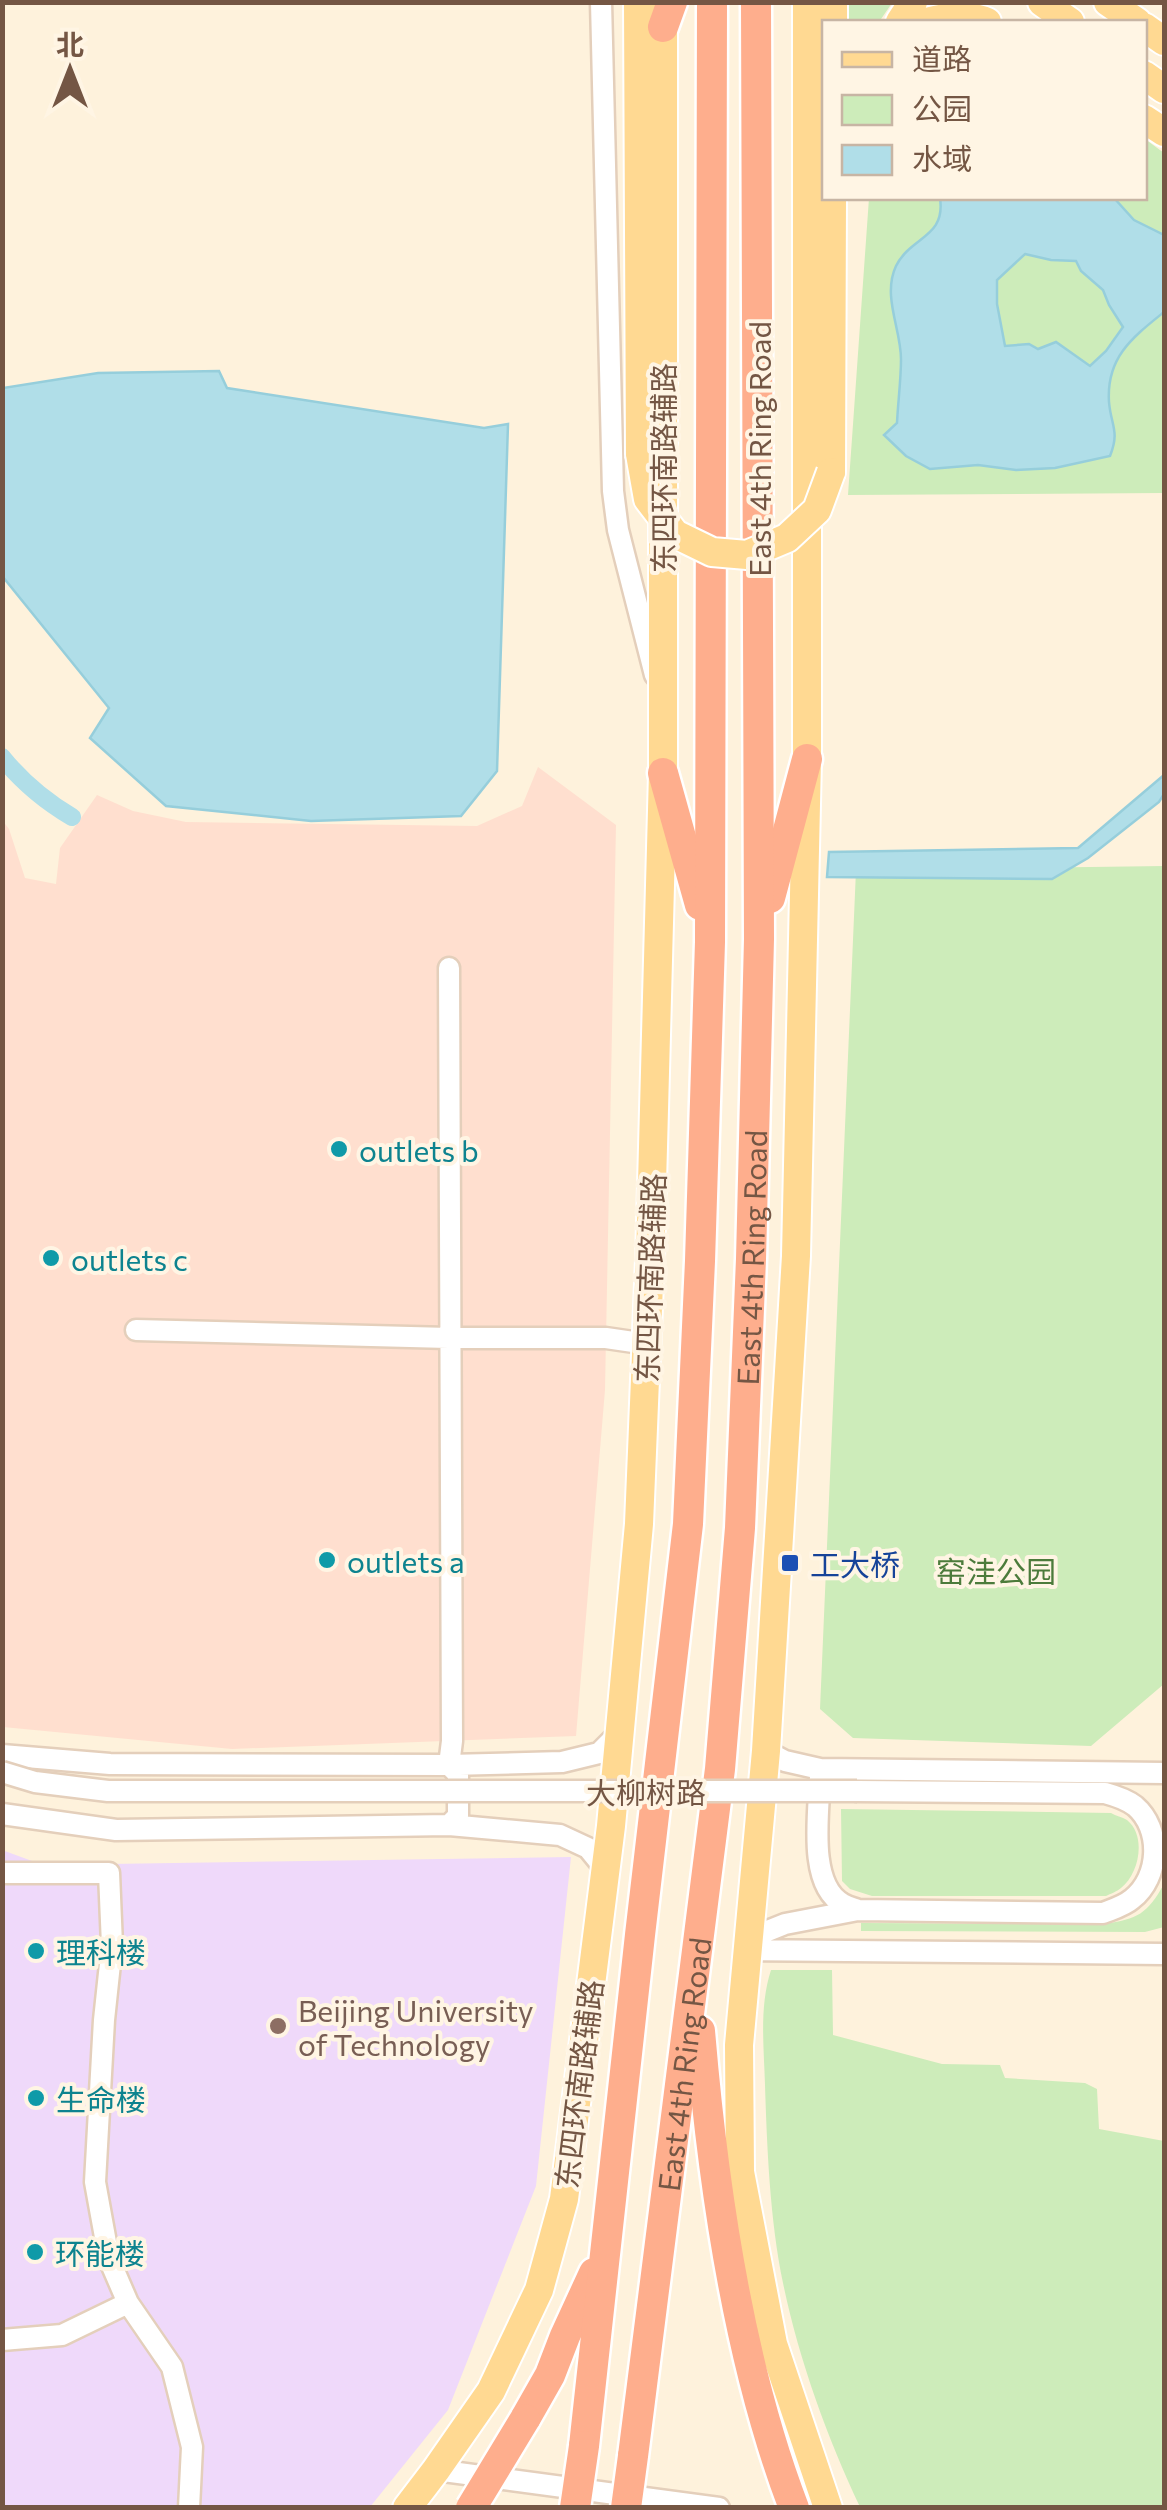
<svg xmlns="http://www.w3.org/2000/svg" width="1167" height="2510" viewBox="0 0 1167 2510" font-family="Commissioner,'Noto Sans SC',sans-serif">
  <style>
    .commercial { fill: #ffdfcf }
    .education { fill: #efd9fa }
    .green { fill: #cdecba }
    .water { fill: #b0dee8; stroke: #96cedb; stroke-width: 2.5; fill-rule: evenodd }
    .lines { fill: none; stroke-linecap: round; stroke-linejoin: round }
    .canal { stroke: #b0dee8; stroke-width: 18 }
    .minor-casing { stroke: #e4cfbb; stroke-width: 25 }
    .major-casing { stroke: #fff; stroke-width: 32 }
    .highway-casing { stroke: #fff; stroke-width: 35 }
    .minor { stroke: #fff; stroke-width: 20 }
    .major { stroke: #ffd992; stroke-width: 28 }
    .highway { stroke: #feae8d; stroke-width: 30 }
    .minor-bridge-casing { stroke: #e4cfbb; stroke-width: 25; stroke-linecap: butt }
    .major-bridge-casing { stroke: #fff; stroke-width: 32; stroke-linecap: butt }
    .highway-bridge-casing { stroke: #fff; stroke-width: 35; stroke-linecap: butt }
    .minor-bridge { stroke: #fff; stroke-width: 20 }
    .major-bridge { stroke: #ffd992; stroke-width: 28 }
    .highway-bridge { stroke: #feae8d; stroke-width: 30 }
    .culture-dot { fill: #0f9aa8; stroke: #fff5e4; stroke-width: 4 }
    .transit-dot { fill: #1a4fb4; stroke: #fff5e4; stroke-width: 4 }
    .education-dot { fill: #8d6e63; stroke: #fff5e4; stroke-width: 4 }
    .labels { text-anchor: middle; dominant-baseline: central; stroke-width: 8; stroke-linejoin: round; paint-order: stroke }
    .street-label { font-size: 30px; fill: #745644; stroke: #fff5e4 }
    .culture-label { font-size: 30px; fill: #0d838f; stroke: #fff5e4; text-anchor: start }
    .transit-label { font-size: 30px; fill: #164399; stroke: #fff5e4; text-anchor: start }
    .park-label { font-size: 30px; fill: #4c7b3b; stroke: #fff5e4 }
    .education-label { font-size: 30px; fill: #785e54; stroke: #fff5e4; text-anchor: start }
  </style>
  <rect width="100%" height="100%" fill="#fef2dc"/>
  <path class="commercial" d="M538 767 616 825 605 1390 576 1736 232 1749 3 1727 2 820 9 829 25 878 56 884 60 848 97 795 133 811 186 822 477 826 522 806Z"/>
  <path class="education" d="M2 1850 43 1865 571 1857 536 2186 448 2410 370 2507H3Z"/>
  <path class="green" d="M846 3H892L879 22H845Z
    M1145 139 1164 153V493L848 495 869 198H1144Z
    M1164 866V1684L1091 1746 853 1738 820 1709 856 870Z
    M841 1809 1111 1813C1116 1816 1122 1817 1127 1820 1147 1836 1139 1874 1121 1888 1118 1891 1110 1894 1106 1896H872L850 1889 842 1881Z
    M1164 1884V1927L1145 1932 861 1931V1923L1104 1924C1138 1919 1147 1914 1164 1884Z
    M771 1970H832L833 2035 942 2064 1000 2065 1005 2078 1085 2083 1097 2089 1099 2129 1164 2141V2507H860C827 2437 799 2360 783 2283 770 2221 767 2148 765 2085 764 2047 759 2007 771 1970Z"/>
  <path class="water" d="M940 198H1114L1134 220 1164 235V312C1133 337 1106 357 1109 402 1111 426 1120 431 1110 456L1055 468 1016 470 978 465 930 469 906 456 884 435 897 423C898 402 901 380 901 359 901 329 882 296 896 266 911 236 946 238 940 198ZM1025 254 1051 260 1076 261 1081 271 1103 290 1109 305 1123 327 1106 351 1090 366 1056 342 1038 349 1029 344 1005 346 997 304V280Z
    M219 371 227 388 484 428 508 424 497 771 461 816 311 821 166 806 90 738 109 708 3 577V388L98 373Z
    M1164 775V794L1159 802 1088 858 1052 879 827 877 829 852 1078 848Z"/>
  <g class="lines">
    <path class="canal" d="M2 757C22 782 45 801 72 817"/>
    <g class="minor-casing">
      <path id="minor" d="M601 2 613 491 618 530 655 675
        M449 968 452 1741 449 1765 458 1774V1816L449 1825
        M136 1330 449 1338H606L647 1344
        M766 1751 785 1761 820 1769 1164 1773
        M2 1755 110 1764 449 1765 562 1762 599 1753 620 1732
        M820 1776C819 1811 807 1885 843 1904 848 1907 853 1908 858 1910
        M2 1814 116 1830 449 1825 560 1835 588 1848 606 1870
        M2 1873H109L112 1945 104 2020 95 2182 109 2259 128 2303 172 2367 192 2447 189 2508
        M748 1939 785 1924 858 1910 1103 1913C1113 1909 1124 1906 1132 1899 1160 1877 1162 1829 1135 1806 1126 1799 1116 1796 1105 1793L857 1791
        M747 1950 1164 1954
        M2 2340 62 2335 128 2303
        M436 2470 719 2508"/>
    </g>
    <g class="major-casing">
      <path id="major" d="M638 2 640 454
        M807 2V759L796 1256 766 1751 739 2045 740 2172 773 2344 828 2508
        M1042 2 1070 22
        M1108 2 1137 22
        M833 22V2
        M900 22 913 2
        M926 22C946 17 968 13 987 22
        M1144 27 1164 41
        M1144 75 1164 89
        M1144 119 1164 132
        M831 472 832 198
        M407 2508 436 2470 491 2391 539 2290 564 2199 611 1826 639 1524 650 1259 663 773V5"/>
    </g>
    <g class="highway-casing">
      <g id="highway">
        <path d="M663 27 672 2"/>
        <path d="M663 773 700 905"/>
        <path d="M770 898 807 759"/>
        <path d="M700 2031C713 2187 738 2362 794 2508"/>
        <path d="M525 2419 550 2375 565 2336 594 2273"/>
        <path d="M584 2446 640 1935 688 1524 700 1261 710 942 712 2"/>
        <path id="s1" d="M633 2456 720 1769 740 1528 751 1259 759 939 756 2"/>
      </g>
    </g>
    <use href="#minor" class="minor"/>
    <use href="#major" class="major"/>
    <use href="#highway" class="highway"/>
    <g class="minor-bridge-casing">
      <path id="minor-bridge" d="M2 1772 35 1782 108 1791H857"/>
    </g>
    <g class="major-bridge-casing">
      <path id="major-bridge" d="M640 454 648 499 675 534 712 552 747 555 787 538 817 510 831 472"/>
    </g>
    <g class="highway-bridge-casing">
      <path id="highway-bridge" d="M471 2508 525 2419
        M575 2508 584 2446
        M626 2508 633 2456"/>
    </g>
    <use href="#minor-bridge" class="minor-bridge"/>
    <use href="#major-bridge" class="major-bridge"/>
    <use href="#highway-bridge" class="highway-bridge"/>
  </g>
  <g class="culture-dot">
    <circle cx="339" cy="1149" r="10"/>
    <circle cx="51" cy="1258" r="10"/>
    <circle cx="327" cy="1560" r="10"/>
    <circle cx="36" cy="1951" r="10"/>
    <circle cx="36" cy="2098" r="10"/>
    <circle cx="35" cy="2252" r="10"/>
  </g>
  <rect class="transit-dot" x="780" y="1553" width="20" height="20" rx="5"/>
  <circle class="education-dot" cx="278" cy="2026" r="10"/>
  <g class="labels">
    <g class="street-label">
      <text transform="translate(758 449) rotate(-90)">East 4th Ring Road</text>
      <text transform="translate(662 468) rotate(-90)">东四环南路辅路</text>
      <text stroke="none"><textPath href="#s1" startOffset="1205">East 4th Ring Road</textPath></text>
      <text transform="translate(649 1278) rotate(-88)">东四环南路辅路</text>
      <text x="646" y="1791">大柳树路</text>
      <text stroke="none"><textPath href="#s1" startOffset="395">East 4th Ring Road</textPath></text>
      <text transform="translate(578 2084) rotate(-83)">东四环南路辅路</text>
    </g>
    <g class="culture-label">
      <text x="359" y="1149">outlets b</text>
      <text x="71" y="1258">outlets c</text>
      <text x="347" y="1560">outlets a</text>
      <text x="56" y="1951">理科楼</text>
      <text x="56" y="2098">生命楼</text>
      <text x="55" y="2252">环能楼</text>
    </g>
    <g class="transit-label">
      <text x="810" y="1563">工大桥</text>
    </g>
    <g class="park-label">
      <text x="996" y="1570">窑洼公园</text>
    </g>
    <g class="education-label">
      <text x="298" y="2009">Beijing University<tspan x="298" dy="34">of Technology</tspan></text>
    </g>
  </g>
  <rect width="1167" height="2510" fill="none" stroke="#745644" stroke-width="10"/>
  <rect x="822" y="20" width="325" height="180" fill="#fff5e4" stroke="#c7b5a4" stroke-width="2.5"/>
  <rect x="842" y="52" width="50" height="15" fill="#ffd992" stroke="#c7b5a4" stroke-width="2.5"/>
  <text x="912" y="70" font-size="30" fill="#745644">道路</text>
  <rect x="842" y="95" width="50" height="30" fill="#cdecba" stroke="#c7b5a4" stroke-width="2.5"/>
  <text x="912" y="120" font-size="30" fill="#745644">公园</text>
  <rect x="842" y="145" width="50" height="30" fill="#b0dee8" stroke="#c7b5a4" stroke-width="2.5"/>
  <text x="912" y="170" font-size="30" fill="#745644">水域</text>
  <g transform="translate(70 70)" stroke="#fff5e4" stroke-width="8" paint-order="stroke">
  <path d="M0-8L18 38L0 25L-18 38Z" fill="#745644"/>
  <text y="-15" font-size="28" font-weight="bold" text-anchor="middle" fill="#745644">北</text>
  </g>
</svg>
